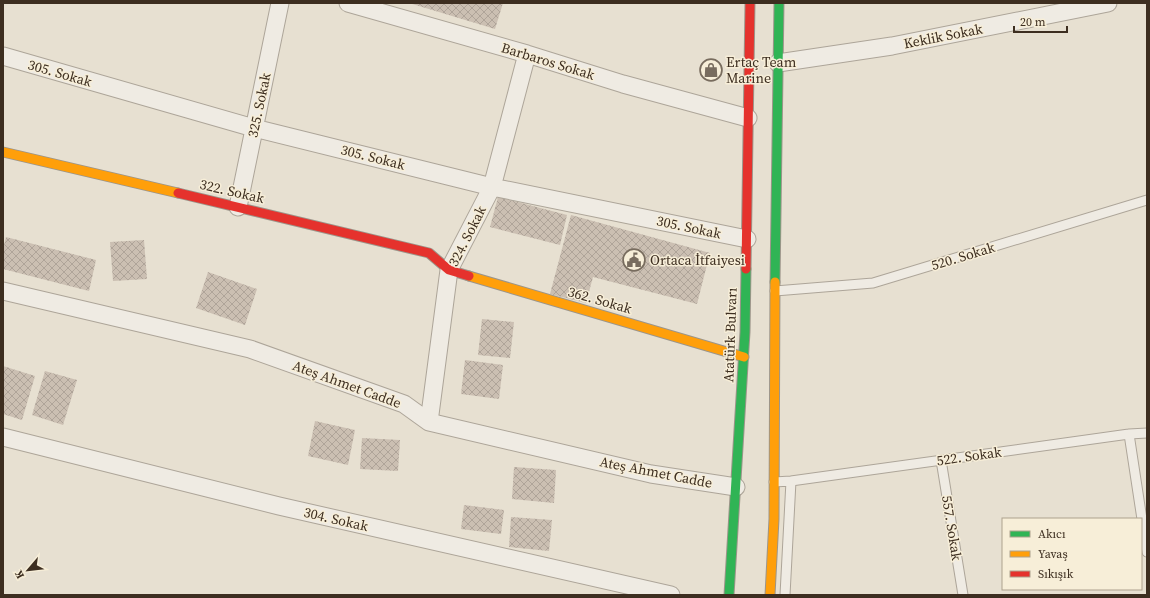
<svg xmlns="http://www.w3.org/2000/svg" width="1150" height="598" viewBox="0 0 1150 598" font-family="'Source Serif 4',serif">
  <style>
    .building { fill: url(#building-cross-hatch) }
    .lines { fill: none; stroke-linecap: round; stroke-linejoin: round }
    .lane-casing { stroke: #ada599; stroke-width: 11 }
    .street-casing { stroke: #ada599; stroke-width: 19 }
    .fast-casing { stroke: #9c958a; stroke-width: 11 }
    .slow-casing { stroke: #9c958a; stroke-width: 11 }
    .jam-casing { stroke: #9c958a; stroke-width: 11 }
    .lane { stroke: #efebe3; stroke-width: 9 }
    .street { stroke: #efebe3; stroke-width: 17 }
    .fast { stroke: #30b455; stroke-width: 9 }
    .slow { stroke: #ff9f0a; stroke-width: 9 }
    .jam { stroke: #e5322d; stroke-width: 9 }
    .labels { text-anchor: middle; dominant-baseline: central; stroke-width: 3; stroke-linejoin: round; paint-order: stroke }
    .street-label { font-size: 14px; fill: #3d2e20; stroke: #f7eed8 }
    .poi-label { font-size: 14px; fill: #3d2e20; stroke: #f7eed8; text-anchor: start }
  </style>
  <defs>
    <pattern id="building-cross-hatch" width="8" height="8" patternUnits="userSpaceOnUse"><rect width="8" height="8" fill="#cbbfb2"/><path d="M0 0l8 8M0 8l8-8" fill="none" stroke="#afa499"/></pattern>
  </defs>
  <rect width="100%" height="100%" fill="#e7e0d1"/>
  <path class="building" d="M409 3H503L495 29Z
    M498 197 567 215 560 245 490 227Z
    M571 215 710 253 697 304 593 277 586 303 550 294Z
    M6 237 96 260 89 291 3 269V249Z
    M144 240 147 279 113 281 110 242Z
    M208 272 257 289 245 325 196 308Z
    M482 319 514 322 510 358 478 355Z
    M465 360 503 365 499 399 461 394Z
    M3 366 35 376 22 420 3 414Z
    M45 371 77 380 63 425 32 415Z
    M315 421 355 430 348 465 308 456Z
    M362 438 400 440 398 471 360 469Z
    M514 467 556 470 554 503 512 499Z
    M464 505 504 510 501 534 461 529Z
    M511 517 552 520 549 551 509 547Z"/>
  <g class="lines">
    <g class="lane-casing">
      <path id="lane" d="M775 291 873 283 1147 200
        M1129 434 1147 552
        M941 460 963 595
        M774 482 791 481 1129 434 1147 433
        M785 595 791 481"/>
    </g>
    <g class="street-casing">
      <path id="street" d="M348 3 527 54 623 84 748 118
        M3 56 254 128 492 187 747 239
        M778 63 892 46 1108 3
        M238 207 280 3
        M3 291 250 349 404 404 429 422 651 474 736 487
        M429 422 449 270 492 187 527 54
        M3 437 279 506 671 595"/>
    </g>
    <g class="fast-casing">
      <path id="fast" d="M775 282 779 3
        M729 595 745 332 746 269"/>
    </g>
    <g class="slow-casing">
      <path id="slow" d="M3 152 178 193
        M469 276 744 357
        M770 595 774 519 775 282"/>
    </g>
    <g class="jam-casing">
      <path id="jam" d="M178 193 429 253 449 270 469 276
        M746 269 750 3"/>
    </g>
    <use href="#lane" class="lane"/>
    <use href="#street" class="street"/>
    <use href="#fast" class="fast"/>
    <use href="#slow" class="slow"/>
    <use href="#jam" class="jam"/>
  </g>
  <defs>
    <g id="shop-ring" transform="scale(1.15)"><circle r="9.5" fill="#f7eed8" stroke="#786c5e" stroke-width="1.5"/><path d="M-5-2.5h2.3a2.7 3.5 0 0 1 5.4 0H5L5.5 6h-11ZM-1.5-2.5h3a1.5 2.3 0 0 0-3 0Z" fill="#786c5e"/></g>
    <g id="civic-ring" transform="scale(1.15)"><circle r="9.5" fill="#f7eed8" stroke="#786c5e" stroke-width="1.5"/><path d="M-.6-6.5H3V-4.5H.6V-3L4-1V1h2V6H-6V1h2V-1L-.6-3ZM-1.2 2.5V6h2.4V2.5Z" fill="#786c5e"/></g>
  </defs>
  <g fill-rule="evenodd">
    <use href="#shop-ring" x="711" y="70"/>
    <use href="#civic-ring" x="634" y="260"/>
  </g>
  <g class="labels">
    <g class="street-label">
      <text transform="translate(943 36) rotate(-11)">Keklik Sokak</text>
      <text transform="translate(548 61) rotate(17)">Barbaros Sokak</text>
      <text transform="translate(60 73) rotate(16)">305. Sokak</text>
      <text transform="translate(259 105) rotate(-78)">325. Sokak</text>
      <text transform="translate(373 157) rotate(14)">305. Sokak</text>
      <text transform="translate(232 191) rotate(13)">322. Sokak</text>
      <text transform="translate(689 227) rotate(12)">305. Sokak</text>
      <text transform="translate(467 236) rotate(-63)">324. Sokak</text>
      <text transform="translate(963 256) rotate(-17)">520. Sokak</text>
      <text transform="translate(600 300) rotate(16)">362. Sokak</text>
      <text transform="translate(730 335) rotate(-88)">Atatürk Bulvarı</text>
      <text transform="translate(347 384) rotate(20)">Ateş Ahmet Cadde</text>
      <text transform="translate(969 456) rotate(-8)">522. Sokak</text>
      <text transform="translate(656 472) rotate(11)">Ateş Ahmet Cadde</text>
      <text transform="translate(336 519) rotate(13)">304. Sokak</text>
      <text transform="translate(952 528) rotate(81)">557. Sokak</text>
    </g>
    <g class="poi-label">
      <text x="726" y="62">Ertaç Team<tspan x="726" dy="16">Marine</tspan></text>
      <text x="650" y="260">Ortaca İtfaiyesi</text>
    </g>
  </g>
  <rect width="1150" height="598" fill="none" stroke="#3d2e20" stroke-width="8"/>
  <rect x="1002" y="518" width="140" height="72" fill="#f7eed8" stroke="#ada18e"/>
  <rect x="1010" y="531" width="20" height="6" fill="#30b455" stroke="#ada18e"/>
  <text x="1038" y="538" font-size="12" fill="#3d2e20">Akıcı</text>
  <rect x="1010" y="551" width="20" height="6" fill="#ff9f0a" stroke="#ada18e"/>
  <text x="1038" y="558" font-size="12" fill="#3d2e20">Yavaş</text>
  <rect x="1010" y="571" width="20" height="6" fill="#e5322d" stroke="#ada18e"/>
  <text x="1038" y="578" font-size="12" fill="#3d2e20">Sıkışık</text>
  <g transform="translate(28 570) rotate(242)" stroke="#f7eed8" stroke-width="3" paint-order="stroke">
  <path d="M0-3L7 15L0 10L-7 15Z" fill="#3d2e20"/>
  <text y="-6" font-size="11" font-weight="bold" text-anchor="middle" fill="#3d2e20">K</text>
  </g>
  <path d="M1014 26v6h53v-6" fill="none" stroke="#3d2e20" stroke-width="2"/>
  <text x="1020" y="26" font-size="12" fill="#3d2e20" stroke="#f7eed8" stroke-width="3" paint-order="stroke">20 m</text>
</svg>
